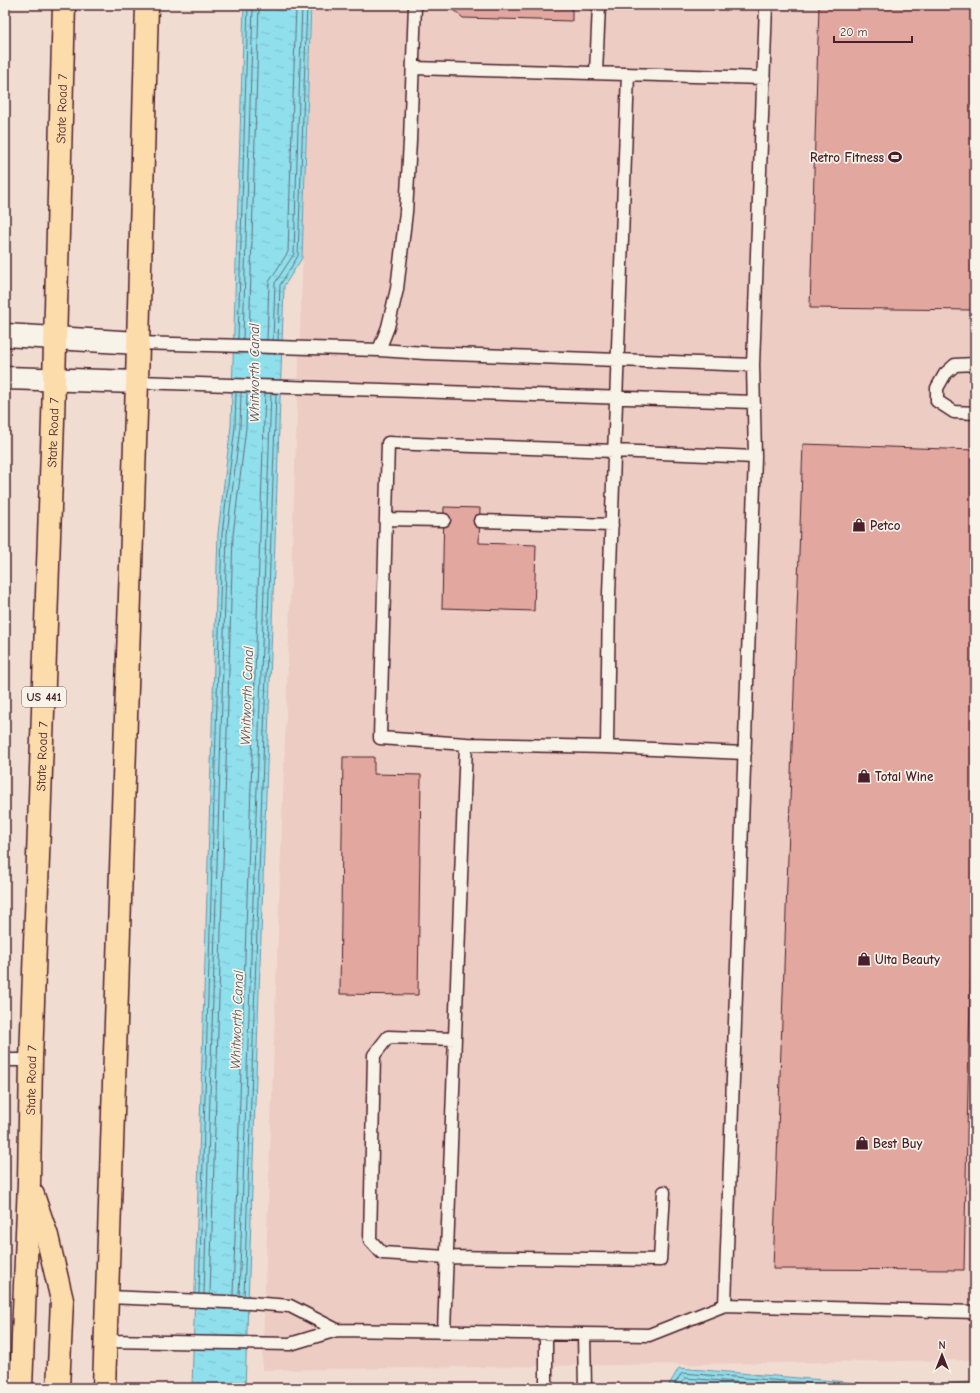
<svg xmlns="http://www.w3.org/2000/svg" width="980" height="1393" viewBox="0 0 980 1393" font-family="'Comic Neue',sans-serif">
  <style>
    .built { fill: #ecccc3 }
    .wetland { fill: url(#wetland-marsh); stroke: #72826f }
    .water { fill: url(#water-ripples); stroke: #73929f }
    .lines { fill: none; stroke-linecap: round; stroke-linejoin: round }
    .shore { stroke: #666c78; stroke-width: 1 }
    .building { fill: #e2a8a0; stroke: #4a1f2b }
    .lane-casing { stroke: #4a1f2b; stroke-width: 15 }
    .street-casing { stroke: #4a1f2b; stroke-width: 25 }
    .primary-casing { stroke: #4a1f2b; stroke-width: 25 }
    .lane { stroke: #f7f3e8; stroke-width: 12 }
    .street { stroke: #f7f3e8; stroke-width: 22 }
    .primary { stroke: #fddcac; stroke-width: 22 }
    .labels { text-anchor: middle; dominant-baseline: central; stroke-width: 3.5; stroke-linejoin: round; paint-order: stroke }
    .shield { fill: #f7f3e8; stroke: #7e5f64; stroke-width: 1 }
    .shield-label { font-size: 12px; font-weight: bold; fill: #4a1f2b }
    .street-label { font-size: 13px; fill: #4a1f2b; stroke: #f7f3e8 }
    .poi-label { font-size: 13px; font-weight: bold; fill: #4a1f2b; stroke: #f7f3e8; text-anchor: start }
    .water-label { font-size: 14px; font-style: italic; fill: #5b4f5b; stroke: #f7f3e8 }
  </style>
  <defs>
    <pattern id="wetland-marsh" width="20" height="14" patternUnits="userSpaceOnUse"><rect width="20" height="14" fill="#9ae4b3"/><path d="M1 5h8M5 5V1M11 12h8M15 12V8" fill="none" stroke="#86c39a"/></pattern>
    <pattern id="water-ripples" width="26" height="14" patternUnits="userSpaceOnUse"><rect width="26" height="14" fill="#8fdfec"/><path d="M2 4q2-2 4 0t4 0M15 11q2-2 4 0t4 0" fill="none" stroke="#7dbfcb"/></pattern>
  </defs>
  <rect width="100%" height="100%" fill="#f1dcd2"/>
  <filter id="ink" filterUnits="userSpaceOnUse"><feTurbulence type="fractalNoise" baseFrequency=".025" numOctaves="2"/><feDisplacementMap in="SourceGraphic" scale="8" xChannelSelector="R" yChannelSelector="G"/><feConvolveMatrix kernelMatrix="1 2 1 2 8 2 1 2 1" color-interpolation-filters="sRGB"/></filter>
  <g filter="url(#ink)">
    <path class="built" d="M312 5H975V1360L262 1370Z"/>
    <path class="wetland" d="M975 1382V1388H894V1386Z"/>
    <path class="water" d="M244 5H311L302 258 284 286 245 1388H192L218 533 231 426Z
      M679 1368 894 1386V1388H667Z"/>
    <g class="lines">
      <path class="shore" d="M238 339 248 5
        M243 339 253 5
        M249 339 259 5
        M267 340 269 282 288 252 296 5
        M273 340 275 283 294 254 302 5
        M278 340 280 285 298 256 307 5
        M199 1294 222 534 235 427 236 392
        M204 1294 227 534 240 427 241 392
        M210 1294 233 535 246 428 247 393
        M233 1295 265 393
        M239 1296 271 393
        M244 1296 276 394
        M672 1388 682 1373 874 1388
        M678 1388 685 1378 811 1388
        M685 1388 688 1384 736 1388"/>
    </g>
    <path class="building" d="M453 5H572V21L463 18 453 9Z
      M819 5H975V310L810 308Z
      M803 444 975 450V769L964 1270 773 1269Z
      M444 507 480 508 479 543 536 545 534 611 442 608Z
      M343 757H374V774L421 775 418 995 340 994Z"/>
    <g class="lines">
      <g class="lane-casing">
        <path id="lane" d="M413 68 764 78
          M596 73 599 5
          M138 343 379 350 425 353 753 365
          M379 350 388 327 397 289 406 212 410 141 415 5
          M975 364 955 365 945 374 937 388V401L954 412 975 413
          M137 382 753 402
          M386 519 444 520
          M480 521 612 525
          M466 744 607 747 745 753
          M607 747 609 594 628 74
          M455 1039 388 1037 374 1055 370 1240 382 1253 447 1257 660 1260 664 1192
          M5 1060H31
          M108 1297 250 1303 290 1306 337 1330
          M725 1305 975 1312
          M444 1331 466 744 380 738 388 443 614 451 755 457
          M546 1333V1388
          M584 1334 585 1388
          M106 1341 290 1344 337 1330 649 1335 725 1305 755 457 753 365 766 5"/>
      </g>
      <g class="street-casing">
        <path id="street" d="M5 335 138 343
          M5 378 137 382"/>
      </g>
      <g class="primary-casing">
        <g id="primary">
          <path d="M33 1195 47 1236 62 1300 58 1388"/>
          <path id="s1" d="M21 1388 29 1182 31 1060 53 420 64 5"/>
          <path d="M104 1388 137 382 147 5"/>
        </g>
      </g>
      <use href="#lane" class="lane"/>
      <use href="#street" class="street"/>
      <use href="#primary" class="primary"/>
    </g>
  </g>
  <defs>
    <g id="stadium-bare" transform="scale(1.08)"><path d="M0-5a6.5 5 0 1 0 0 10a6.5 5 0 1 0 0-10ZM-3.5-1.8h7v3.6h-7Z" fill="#4a1f2b" stroke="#f7f3e8" stroke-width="2.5" paint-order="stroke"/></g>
    <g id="shop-bare" transform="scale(1.08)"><path d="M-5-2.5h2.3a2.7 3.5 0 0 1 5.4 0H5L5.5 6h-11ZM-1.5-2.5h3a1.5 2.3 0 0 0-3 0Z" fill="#4a1f2b" stroke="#f7f3e8" stroke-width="2.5" paint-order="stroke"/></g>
  </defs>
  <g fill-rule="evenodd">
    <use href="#stadium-bare" x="895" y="157"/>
    <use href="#shop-bare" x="859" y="525"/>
    <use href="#shop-bare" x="864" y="776"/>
    <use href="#shop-bare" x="864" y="959"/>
    <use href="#shop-bare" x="862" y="1143"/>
  </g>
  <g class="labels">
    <rect class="shield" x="22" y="687" width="44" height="20" rx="3"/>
    <g class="shield-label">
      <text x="44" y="697">US 441</text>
    </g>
    <g class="street-label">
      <text stroke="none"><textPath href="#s1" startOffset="1280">State Road 7</textPath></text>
      <text stroke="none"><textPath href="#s1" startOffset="956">State Road 7</textPath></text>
      <text stroke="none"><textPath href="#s1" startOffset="632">State Road 7</textPath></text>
      <text stroke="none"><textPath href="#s1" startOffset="308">State Road 7</textPath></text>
    </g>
    <g class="poi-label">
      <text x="884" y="157" text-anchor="end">Retro Fitness</text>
      <text x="870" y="525">Petco</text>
      <text x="875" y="776">Total Wine</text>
      <text x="875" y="959">Ulta Beauty</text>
      <text x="873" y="1143">Best Buy</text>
    </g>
    <g class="water-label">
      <text transform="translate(254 373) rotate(-90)">Whitworth Canal</text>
      <text transform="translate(247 696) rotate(-88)">Whitworth Canal</text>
      <text transform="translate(237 1020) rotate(-88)">Whitworth Canal</text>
    </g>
  </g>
  <rect width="980" height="1393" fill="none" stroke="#f7f3e8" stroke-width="20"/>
  <rect x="10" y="10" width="960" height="1373" fill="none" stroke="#4a1f2b" stroke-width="1.5" filter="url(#ink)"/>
  <g transform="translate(942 1355)" stroke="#f7f3e8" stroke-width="3" paint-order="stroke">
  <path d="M0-3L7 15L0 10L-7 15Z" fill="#4a1f2b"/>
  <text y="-6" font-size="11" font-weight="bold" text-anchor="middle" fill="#4a1f2b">N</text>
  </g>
  <path d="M834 36v6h78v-6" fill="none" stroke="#4a1f2b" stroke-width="2"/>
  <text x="840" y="36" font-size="12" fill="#4a1f2b" stroke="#f7f3e8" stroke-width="3" paint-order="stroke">20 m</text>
</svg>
